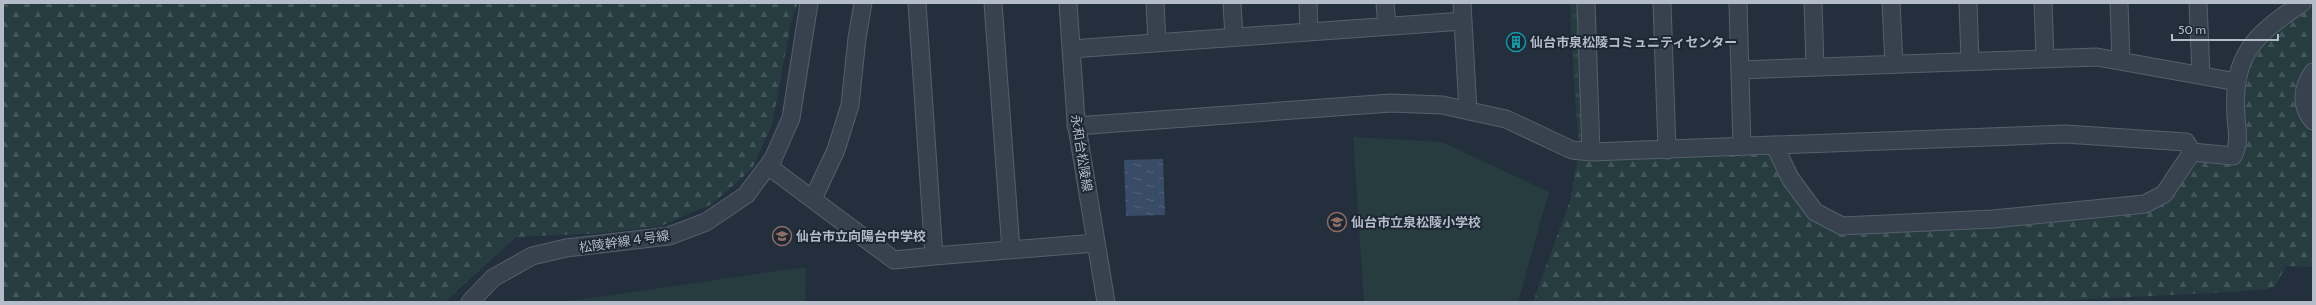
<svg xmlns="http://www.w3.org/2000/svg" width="2316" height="305" viewBox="0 0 2316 305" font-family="Cabin,'Noto Sans JP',sans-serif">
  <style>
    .grass { fill: #263c3f }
    .forest { fill: url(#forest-firs) }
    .park { fill: url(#park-tufts) }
    .water { fill: url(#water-ripples) }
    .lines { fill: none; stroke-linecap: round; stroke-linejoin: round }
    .minor-casing { stroke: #565f6c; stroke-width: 19 }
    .minor { stroke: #38414e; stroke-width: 17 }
    .labels { text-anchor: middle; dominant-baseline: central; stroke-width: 4; stroke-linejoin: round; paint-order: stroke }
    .poi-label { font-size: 13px; font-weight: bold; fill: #b4bcc9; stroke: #1d2633; text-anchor: start }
    .street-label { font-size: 13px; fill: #b4bcc9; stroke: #1d2633 }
  </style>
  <defs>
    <pattern id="forest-firs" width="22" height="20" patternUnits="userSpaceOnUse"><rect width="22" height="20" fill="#263c3f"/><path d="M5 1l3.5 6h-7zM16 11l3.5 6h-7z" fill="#435659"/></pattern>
    <pattern id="park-tufts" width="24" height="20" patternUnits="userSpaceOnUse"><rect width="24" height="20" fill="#263c3f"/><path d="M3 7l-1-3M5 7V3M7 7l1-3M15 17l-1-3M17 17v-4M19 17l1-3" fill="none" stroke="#435659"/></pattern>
    <pattern id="water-ripples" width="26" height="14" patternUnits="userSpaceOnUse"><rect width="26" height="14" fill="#394c67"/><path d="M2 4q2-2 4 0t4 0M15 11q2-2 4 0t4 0" fill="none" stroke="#53647b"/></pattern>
  </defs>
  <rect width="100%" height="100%" fill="#242f3e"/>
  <path class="grass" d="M1353 137 1442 142 1549 192 1518 302H1364Z
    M806 267 805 302H563Z"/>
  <path class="forest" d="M3 3H798L791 23 772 125 752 169 712 204 661 226 601 233 516 237 445 302H3Z
    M2303 3H2313V267L2286 266 2275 286 2267 289 2232 292 2031 302H1533L1570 201 1579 151 1775 146 1815 212 1843 226 2158 207 2192 152 2233 156 2239 70 2293 9Z"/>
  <path class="park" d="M1570 3H1586L1591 152 1579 151 1572 50Z"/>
  <path class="water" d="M1163 159 1165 215 1126 216 1124 160Z"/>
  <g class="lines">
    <g class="minor-casing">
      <path id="minor" d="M917 3 934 256 1096 243
        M993 3 1011 250
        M1068 3 1076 121 1106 302
        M1155 3 1157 43
        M1232 3 1234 37
        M1308 3 1309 32
        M1385 3 1387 26
        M1462 3 1468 111
        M1586 3 1591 152
        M1662 3 1667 150
        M1738 3 1742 147
        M1813 3 1815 67
        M1891 3 1894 64
        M1968 3 1970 61
        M2043 3 2045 58
        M2119 3 2121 61
        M2198 3 2201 75
        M1071 49 1463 21
        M1740 70 2097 57 2237 82
        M2313 72C2302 87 2300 106 2313 121
        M1076 126 1391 103 1442 105 1506 119 1572 150 1591 152 2065 134 2186 142 2192 152 2233 156C2240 144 2237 131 2236 117 2232 55 2253 36 2302 3
        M1775 146 1790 178 1815 212 1842 226 1993 219 2145 204 2164 194 2192 152
        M768 166 894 260 934 256
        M813 199 836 150 850 105 857 38 863 3
        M470 302 493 278 532 256 566 248 669 236 706 222 746 195 773 159 791 118 809 3"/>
    </g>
    <use href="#minor" class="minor"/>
  </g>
  <defs>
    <g id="building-ring" transform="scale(1)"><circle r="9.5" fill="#1d2633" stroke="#0f9aa8" stroke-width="1.5"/><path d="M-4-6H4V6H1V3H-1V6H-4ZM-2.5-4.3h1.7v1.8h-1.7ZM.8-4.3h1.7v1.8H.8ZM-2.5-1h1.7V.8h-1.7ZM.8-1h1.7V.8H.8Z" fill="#0f9aa8"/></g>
    <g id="school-ring" transform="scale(1)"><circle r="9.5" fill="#1d2633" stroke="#8d6e63" stroke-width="1.5"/><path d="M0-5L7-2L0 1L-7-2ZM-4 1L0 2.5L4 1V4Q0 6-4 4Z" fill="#8d6e63"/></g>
  </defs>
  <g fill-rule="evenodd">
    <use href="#building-ring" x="1516" y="42"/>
    <use href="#school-ring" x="1337" y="222"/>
    <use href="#school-ring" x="782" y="236"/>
  </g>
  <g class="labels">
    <g class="poi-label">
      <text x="1530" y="42">仙台市泉松陵コミュニティセンター</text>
      <text x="1351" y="222">仙台市立泉松陵小学校</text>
      <text x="796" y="236">仙台市立向陽台中学校</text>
    </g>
    <g class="street-label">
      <text transform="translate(1082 153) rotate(81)">永和台松陵線</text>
      <text transform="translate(624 241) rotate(-8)">松陵幹線４号線</text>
    </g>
  </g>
  <rect width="2316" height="305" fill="none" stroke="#b4bcc9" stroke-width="8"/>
  <path d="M2172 34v6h106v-6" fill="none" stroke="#b4bcc9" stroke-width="2"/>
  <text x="2178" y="34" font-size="12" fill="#b4bcc9" stroke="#1d2633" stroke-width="3" paint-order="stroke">50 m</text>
</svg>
